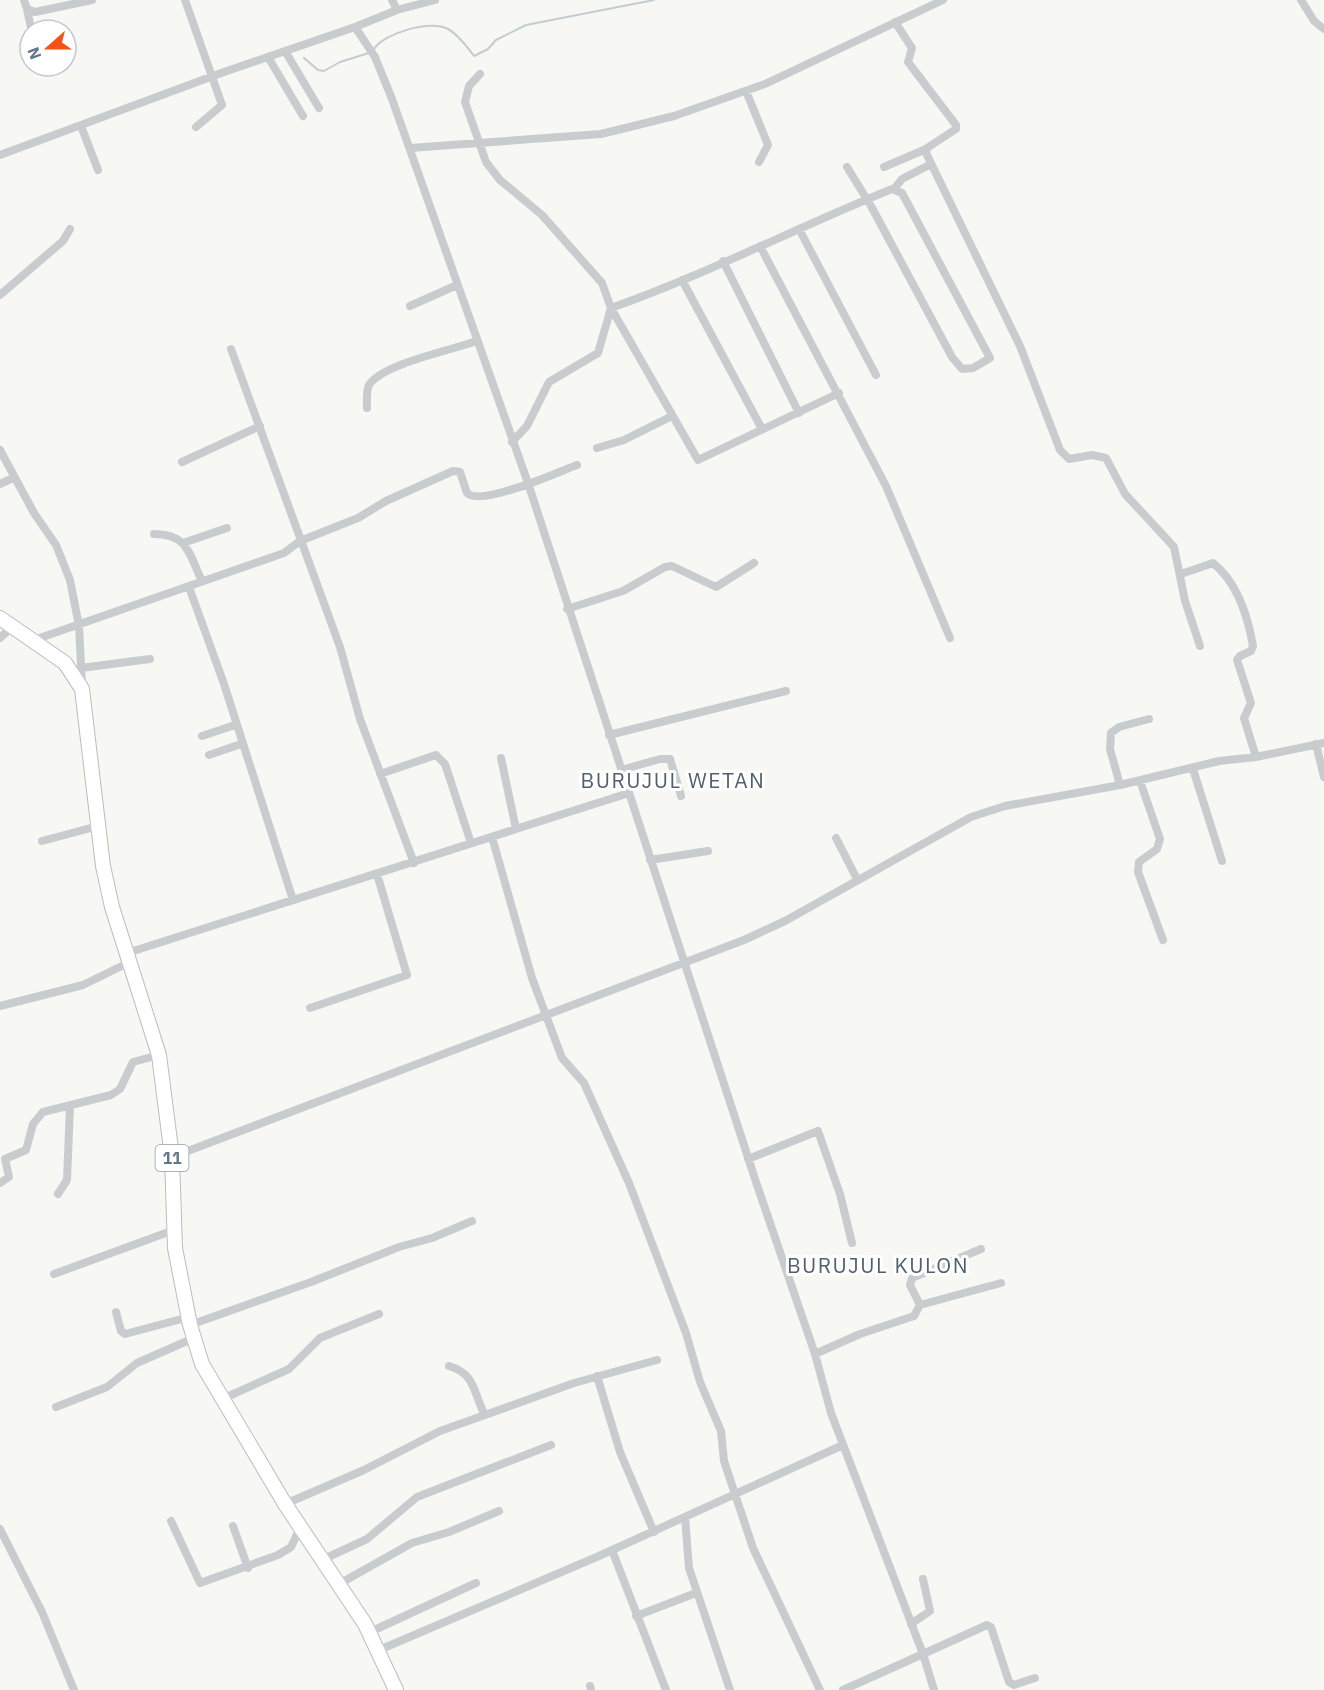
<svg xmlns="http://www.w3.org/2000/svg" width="1324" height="1690" viewBox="0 0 1324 1690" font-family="'IBM Plex Sans',sans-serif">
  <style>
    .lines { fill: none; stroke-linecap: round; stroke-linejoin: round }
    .stream { stroke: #c2cdd2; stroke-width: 2 }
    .trunk-casing { stroke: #babdc0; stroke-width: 16 }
    .minor { stroke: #c9cccf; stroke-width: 8 }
    .trunk { stroke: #fff; stroke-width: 14 }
    .labels { text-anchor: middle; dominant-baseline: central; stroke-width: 6; stroke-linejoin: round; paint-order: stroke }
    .shield { fill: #fff; stroke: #929fac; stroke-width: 1.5 }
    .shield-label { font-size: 16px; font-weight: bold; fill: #637688 }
    .quarter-label { font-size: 21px; letter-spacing: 1.5px; fill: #525f6c; stroke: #fff }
  </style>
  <rect width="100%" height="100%" fill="#f7f7f3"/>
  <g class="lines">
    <path class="stream" d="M374 49C384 33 429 20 448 29 459 35 467 47 474 56L488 49 496 40 526 25 654 0
      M304 58 318 70 324 71 340 62 369 53"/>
    <g class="trunk-casing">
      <path id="trunk" d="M0 618 65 663 82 689 103 866 112 907 159 1055 172 1157 175 1248 190 1325 202 1364 285 1504 365 1624 396 1690"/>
    </g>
    <path class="minor" d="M24 0 27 9 35 12 92 0
      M185 0 222 105 196 127
      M392 0 397 10
      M1301 0 1314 21 1324 29
      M27 9 31 28
      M895 22 912 48 908 62 956 125V129L927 148 926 153 1020 346 1060 450 1069 459 1092 455 1106 458 1125 494 1174 547 1185 601 1200 646
      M355 27 397 10 435 0
      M285 51 319 108
      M268 57 303 116
      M480 74 469 86 465 102 486 162 500 180 542 215 602 283 611 308 598 353 549 382 527 426 512 442
      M746 91 768 145 759 162
      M81 126 98 170
      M410 148 601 134 674 116 765 84 943 0
      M0 155 224 72 355 27 375 57 392 99 528 483 757 1185 815 1354 831 1413 923 1654 843 1690
      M884 167 926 149
      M894 189 902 179 931 164
      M799 229 876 375
      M760 246 886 486 950 638
      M723 261 799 413
      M682 280 762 429
      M0 295 63 241 70 229
      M410 306 457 285
      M231 349 340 647 360 719 414 863
      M839 393 698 460 611 308C707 274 798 227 892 189L902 193 990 358 973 368 962 369 952 357 871 206 847 167
      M367 408C367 401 366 391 369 385 382 364 452 350 477 341
      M597 448 624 440 672 416
      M0 450 34 513 56 545 70 580 79 626 82 684
      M182 462 260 426
      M0 484 13 478
      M154 534C188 534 189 554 202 581
      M183 543 227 528
      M1181 574 1213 563C1237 582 1248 617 1253 646L1251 651 1240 656 1237 660 1251 703 1244 718 1256 757
      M189 587 224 684 293 900
      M567 609 623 591 665 567 672 566 716 587 754 563
      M0 638 12 627
      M34 640 284 553 300 541 358 518 386 501 453 471 460 472 467 493C481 507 558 472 577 465
      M81 668 150 659
      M609 735 786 691
      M202 736 235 725
      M1316 744 1324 777
      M209 755 241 744
      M501 758 516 829
      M1193 769 1222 861
      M621 770 660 759H670L681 796
      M380 774 436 755 445 764 471 843
      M1140 781 1160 839 1157 849 1139 862 1138 872 1163 940
      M1120 785 1110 749 1111 733 1119 727 1149 719
      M492 837 532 978 562 1058 584 1083 629 1183 686 1333 700 1382 721 1431 724 1461 753 1548 820 1690
      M836 838 857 879
      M42 841 98 826
      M650 860 708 851
      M127 953 629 793
      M0 1006 83 985 130 962
      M310 1008 407 975 377 874
      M172 1157 744 940 785 921 971 817 1005 806 1120 785 1219 761 1256 757 1324 743
      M748 1159 818 1131 840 1194 852 1243
      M0 1183 9 1177 5 1159 26 1150 33 1124 43 1112 111 1095 120 1089 133 1062 159 1055
      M58 1194 67 1180 70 1106
      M54 1274 174 1230
      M920 1305 1001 1283
      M116 1312 121 1331 125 1334 189 1317
      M190 1325 311 1282 399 1247 432 1238 472 1221
      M815 1354 860 1334 914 1316 920 1305 910 1285 912 1278 981 1249
      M597 1376 620 1452 654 1532
      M222 1399 289 1369 320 1338 379 1314
      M56 1407 107 1387 137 1363 194 1338
      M485 1415 574 1383 657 1360
      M285 1504 364 1470 440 1431 485 1415C473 1393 476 1374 449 1366
      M685 1517 689 1568 730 1690
      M171 1521 200 1583 278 1555 291 1547 300 1528
      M233 1526 248 1568
      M0 1529 42 1612 74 1690
      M612 1550 666 1690
      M324 1559 367 1539 417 1497 551 1445
      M339 1584 412 1543 449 1532 499 1511
      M636 1616 696 1593
      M911 1624 930 1611 923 1579
      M370 1632 476 1583
      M379 1650 599 1556 843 1445
      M590 1686 591 1690
      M934 1690 923 1654 987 1625 991 1627 1009 1682 1014 1685 1035 1678"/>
    <use href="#trunk" class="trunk"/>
  </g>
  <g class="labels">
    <rect class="shield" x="155.5" y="1145" width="33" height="26" rx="4.5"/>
    <g class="shield-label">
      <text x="172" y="1158">11</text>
    </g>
    <g class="quarter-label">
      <text x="673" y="780">BURUJUL WETAN</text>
      <text x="878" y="1265">BURUJUL KULON</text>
    </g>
  </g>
  <g transform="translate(48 48) rotate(249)"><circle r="28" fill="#ffffff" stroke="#c1c8cf" stroke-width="1.5"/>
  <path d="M0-4.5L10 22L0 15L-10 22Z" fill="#f45217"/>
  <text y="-9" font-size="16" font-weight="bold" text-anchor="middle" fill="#637688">N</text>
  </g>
</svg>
